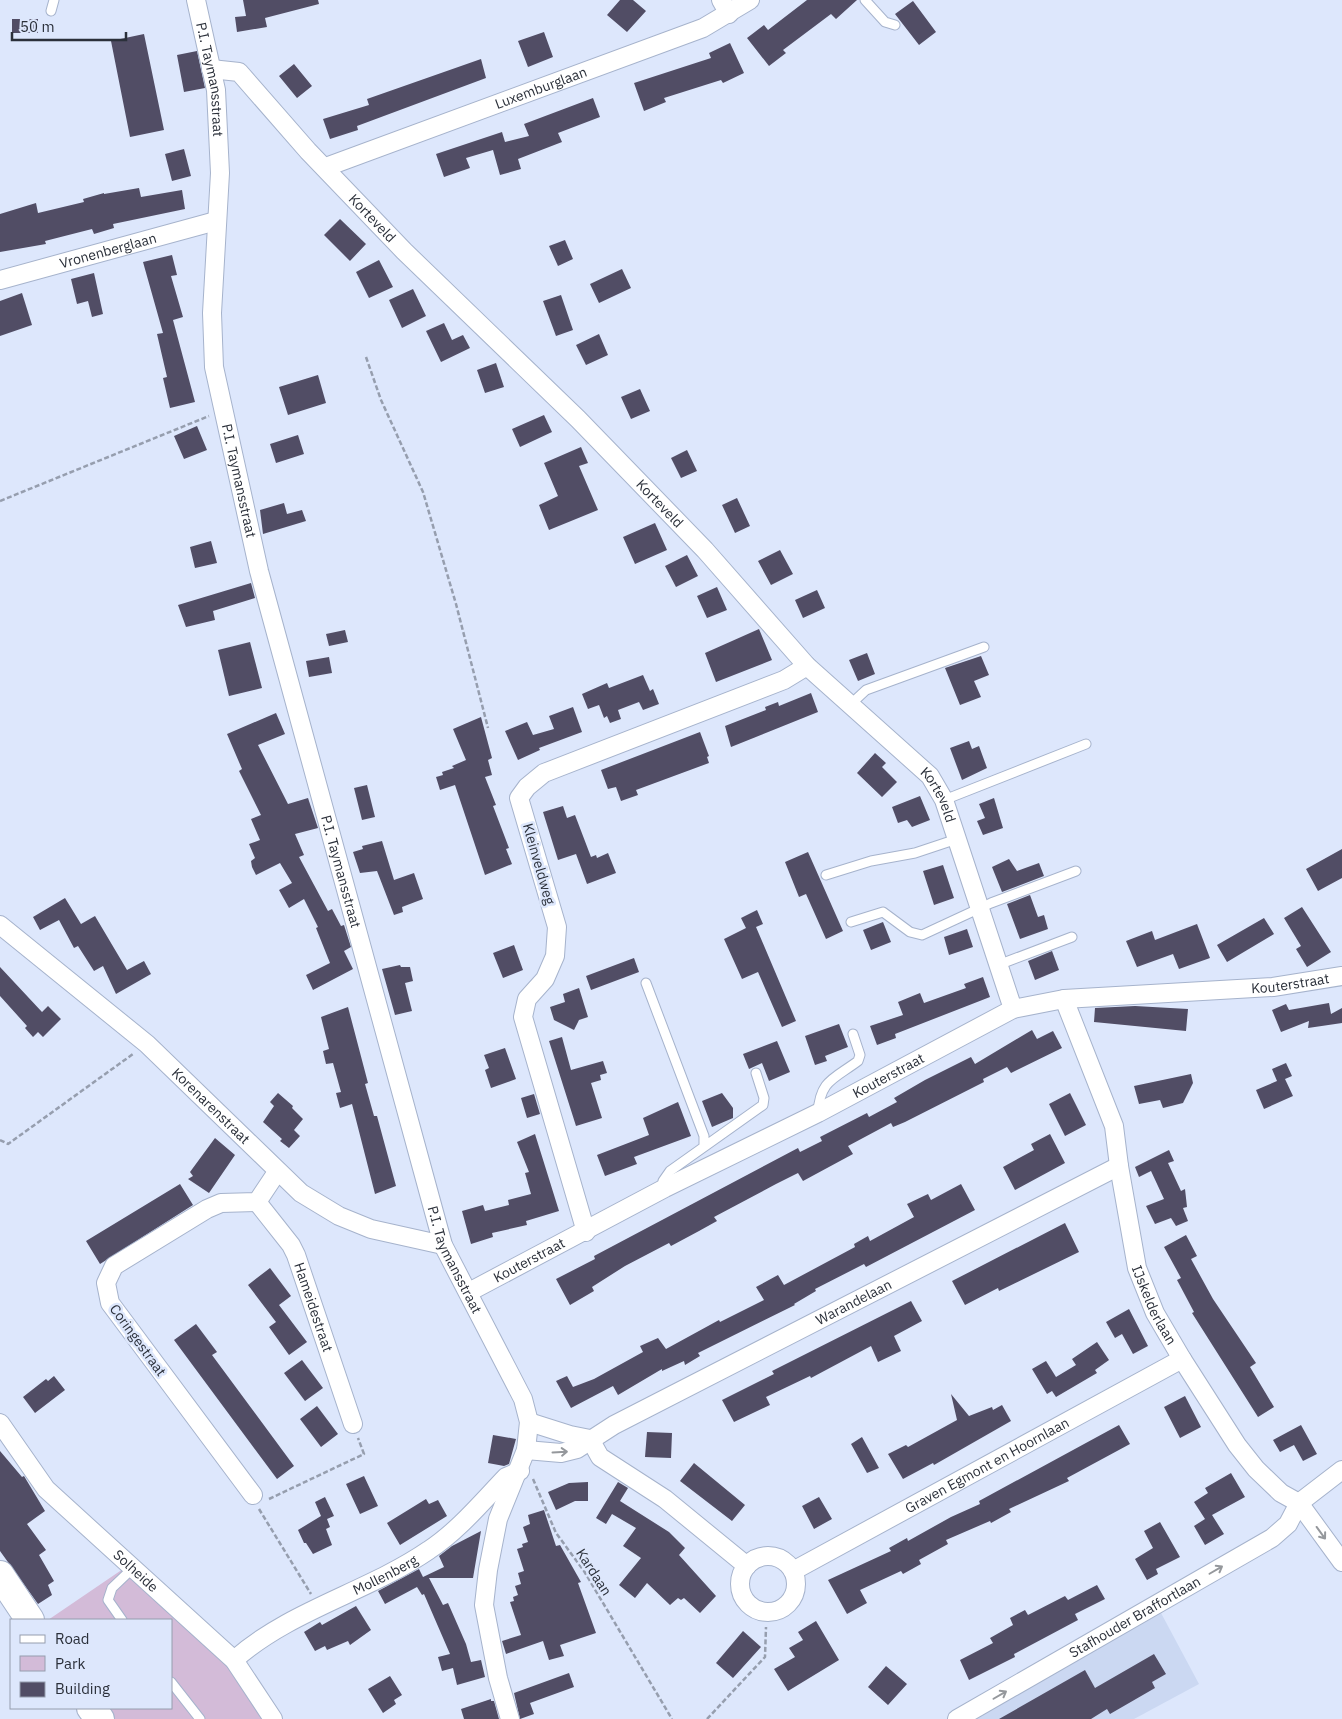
<svg xmlns="http://www.w3.org/2000/svg" width="1342" height="1719" viewBox="0 0 1342 1719" font-family="'IBM Plex Sans',sans-serif">
  <style>
    .built { fill: #cbd8f2 }
    .green { fill: #d3bbd8 }
    .building { fill: #514d65 }
    .lines { fill: none; stroke-linecap: round; stroke-linejoin: round }
    .lane-casing { stroke: #a6b3cc; stroke-width: 11 }
    .street-casing { stroke: #a6b3cc; stroke-width: 20 }
    .primary-casing { stroke: #a6b3cc; stroke-width: 30 }
    .path { stroke: #969eae; stroke-width: 2.5; stroke-dasharray: 5 2.5; stroke-linecap: butt }
    .lane { stroke: #fff; stroke-width: 9 }
    .street { stroke: #fff; stroke-width: 18 }
    .primary { stroke: #fff; stroke-width: 28 }
    .oneway { stroke: #95989c }
    .labels { text-anchor: middle; dominant-baseline: central; stroke-width: 5; stroke-linejoin: round; paint-order: stroke }
    .street-label { font-size: 14px; fill: #2b303a; stroke: #dde7fc }
  </style>
  <rect width="100%" height="100%" fill="#dde7fc"/>
  <path class="built" d="M1161 1613 1199 1684 1134 1719H974Z"/>
  <path class="green" d="M123 1569 231 1664 268 1719H113L104 1708H171V1620H48Z"/>
  <path class="building" d="M243 0H318L319 4 265 18 267 27 237 32 235 17 246 16Z
    M620 0H633L646 11 627 32 607 15Z
    M807 0H857L836 19 831 14 783 50 786 53 769 66 747 38 764 25 768 30Z
    M913 1 936 32 919 45 895 14Z
    M12 19H38V33H12Z
    M544 32 553 57 528 67 518 41Z
    M144 34 164 130 130 137 111 41Z
    M730 43 744 73 723 83 721 80 664 98 666 102 644 111 634 83 711 58 709 53Z
    M197 51 205 88 184 92 177 55Z
    M481 59 486 78 357 126 358 130 330 139 323 119 369 105 367 99Z
    M294 64 312 86 297 98 279 76Z
    M593 98 600 117 558 133 562 142 518 159 521 169 500 175 493 150 466 158 470 168 444 177 436 154 502 132 505 142 529 136 524 124Z
    M184 149 191 176 172 181 165 154Z
    M139 188 141 197 182 190 185 209 113 224 114 228 94 234 92 229 45 241 46 244 0 252V214L36 203 38 213 84 202 83 199 104 193V194Z
    M340 219 366 244 350 261 324 235Z
    M565 240 573 259 558 266 549 246Z
    M172 255 177 275 171 276 183 317 173 320 195 402 170 408 163 378 167 377 157 334 163 333 143 262Z
    M379 260 393 287 369 298 356 272Z
    M622 269 631 288 599 303 590 284Z
    M94 273 103 314 92 317 88 301 77 304 71 279Z
    M413 289 426 316 402 328 389 300Z
    M22 293 32 325 0 336V301Z
    M561 295 573 330 556 336 543 301Z
    M444 323 452 340 463 335 470 348 441 362 426 331Z
    M599 334 608 355 586 365 576 345Z
    M496 363 504 387 485 393 477 370Z
    M318 375 326 403 288 415 279 387Z
    M640 389 650 411 631 419 621 397Z
    M544 415 552 432 520 447 512 429Z
    M197 426 207 450 184 459 174 436Z
    M298 435 304 454 276 463 270 444Z
    M581 447 588 463 579 466 598 510 549 530 539 505 558 496 544 463Z
    M687 450 697 471 681 478 671 458Z
    M737 498 750 526 735 533 722 505Z
    M284 503 287 514 302 510 306 521 263 534 260 510Z
    M655 523 667 550 635 564 623 537Z
    M211 541 217 563 195 568 190 547Z
    M780 550 793 574 771 585 758 561Z
    M687 555 698 576 676 587 665 566Z
    M251 583 255 598 213 611 215 620 186 627 178 605Z
    M717 587 727 610 707 618 697 596Z
    M817 590 825 608 803 618 795 600Z
    M759 629 772 660 716 682 705 653Z
    M345 630 348 642 329 646 326 634Z
    M250 642 262 688 229 696 218 650Z
    M867 653 875 674 858 681 849 660Z
    M981 656 989 675 974 681 981 697 960 705 945 668Z
    M329 657 332 673 309 677 306 661Z
    M643 675 650 691 653 689 659 704 643 710 639 702 618 710 621 719 610 723 607 716 604 718 599 705 588 709 582 694 607 683 609 688Z
    M811 693 818 712 731 747 725 726 766 710 765 707 778 702 779 706Z
    M573 707 582 732 539 748 540 750 518 760 505 731 527 722 533 735 554 729 549 716Z
    M276 713 285 734 258 745 288 804 308 798 318 828 295 834 304 855 299 857 328 911 332 909 341 926 344 925 351 947 344 951 353 969 313 990 306 975 330 963 316 928 318 927 304 899 289 908 279 890 292 883 280 863 256 875 252 867 251 861 255 858 249 844 260 840 251 819 261 815 239 771 242 769 227 734Z
    M481 717 492 758 488 760 492 775 485 777 496 805 493 806 509 848 506 849 512 864 485 875 455 785 440 790 436 777 443 775 442 772 454 768 452 766 466 760 453 729Z
    M700 732 709 756 707 757 709 763 636 790 638 795 621 801 616 787 608 789 601 770Z
    M969 741 972 749 979 746 987 768 962 780 950 748Z
    M875 753 886 763 882 767 897 782 882 797 857 773Z
    M367 785 375 817 362 820 354 788Z
    M920 796 930 820 912 827 907 820 898 823 892 807Z
    M994 798 1003 828 983 835 977 821 985 818 979 804Z
    M563 806 567 818 575 815 591 857 596 855 597 858 608 853 616 873 587 884 576 854 558 860 543 812Z
    M382 841 394 880 414 873 423 899 402 907 403 912 394 915 377 871 360 873 353 852 363 849 362 846Z
    M1342 849V878L1318 891 1306 869Z
    M808 852 843 931 826 939 806 894 799 897 785 862Z
    M1009 859 1017 871 1039 863 1044 876 1002 892 992 867Z
    M943 865 954 898 934 905 923 871Z
    M1030 895 1038 917 1044 915 1048 929 1020 939 1007 904Z
    M65 898 81 924 95 916 127 970 144 961 151 974 116 994 103 966 94 971 78 946 74 948 59 920 40 930 33 917Z
    M1302 907 1331 952 1307 967 1296 949 1301 946 1284 918Z
    M757 910 763 924 756 927 796 1021 782 1027 758 972 742 979 724 939 746 928 741 918Z
    M1264 918 1274 934 1227 962 1217 945Z
    M883 922 891 942 871 950 863 930Z
    M1197 924 1210 958 1179 969 1173 954 1137 967 1126 941 1152 931 1155 940Z
    M967 929 973 947 949 955 944 937Z
    M514 945 523 970 503 978 493 953Z
    M1052 951 1059 970 1035 980 1028 961Z
    M634 958 639 972 591 990 586 976Z
    M400 965 401 967H410L413 981 405 983 412 1011 395 1015 382 969Z
    M0 967 42 1012 48 1006 61 1019 43 1037 38 1032 33 1037 25 1028 27 1026 0 996Z
    M983 977 990 997 895 1034 896 1038 877 1045 870 1026 903 1015 898 1002 920 993 924 1003 966 988 964 984Z
    M579 988 588 1017 579 1020 574 1030 554 1020 550 1007 565 1002 563 994Z
    M1329 1003 1331 1014 1342 1008V1023L1308 1028 1309 1021 1281 1032 1272 1010 1286 1004 1289 1010Z
    M1135 1006 1188 1009 1186 1031 1094 1022 1095 1008Z
    M348 1007 368 1083 365 1084 374 1116H377L396 1186 375 1194 352 1104 340 1108 336 1093 341 1092 333 1063 326 1064 323 1051 329 1049 321 1017Z
    M839 1024 848 1047 825 1056 827 1061 815 1065 805 1036Z
    M1032 1030 1037 1039 1053 1031 1062 1048 1011 1073 1007 1067 983 1079 984 1082 905 1122 893 1127 891 1123 848 1146 853 1154 803 1181 798 1173 776 1184 714 1217 717 1221 699 1231 671 1246 669 1243 625 1266 592 1287 594 1291 570 1305 556 1279 595 1259 594 1256 798 1148 800 1152 822 1141 820 1137 867 1113 869 1117 897 1102 894 1098 925 1080 971 1057 975 1064Z
    M562 1037 571 1070 603 1061 607 1073 600 1075 601 1080 591 1083 602 1118 576 1126 549 1041Z
    M777 1041 790 1072 769 1081 762 1063 749 1069 743 1054Z
    M505 1048 516 1079 491 1088 485 1070 489 1068 484 1055Z
    M1286 1063 1292 1076 1285 1079 1293 1096 1264 1109 1256 1090 1277 1081 1272 1069Z
    M1191 1074 1193 1083 1183 1103 1163 1108 1160 1100 1139 1104 1134 1086Z
    M278 1093 293 1106 292 1108 303 1119 294 1130 300 1136 289 1148 280 1141 282 1139 263 1122 274 1106 270 1102Z
    M722 1093 733 1108V1118L712 1127 702 1101Z
    M1070 1093 1086 1125 1065 1136 1049 1104Z
    M534 1094 540 1114 527 1118 521 1098Z
    M678 1102 691 1136 634 1157 637 1164 605 1176 597 1155 649 1135 643 1118Z
    M535 1134 559 1211 526 1221 527 1225 492 1233 493 1237 471 1244 462 1211 483 1205 485 1211 509 1205 508 1200 531 1194 525 1173 529 1172 517 1142Z
    M1050 1134 1065 1163 1015 1190 1003 1167 1034 1150 1031 1144Z
    M215 1138 235 1155 209 1193 188 1179 193 1176 190 1172Z
    M1169 1150 1174 1161 1168 1163 1181 1191 1185 1189 1187 1207 1183 1208 1188 1221 1176 1226 1171 1218 1155 1224 1146 1206 1164 1199 1151 1171 1139 1177 1135 1167Z
    M180 1184 193 1205 100 1264 86 1241Z
    M961 1184 975 1210 866 1267 864 1264 815 1289 816 1291 794 1304 795 1305 698 1353 700 1356 685 1365 684 1361 662 1371V1369L618 1395 613 1386 571 1408 556 1381 567 1376 573 1387 594 1379 643 1352 640 1346 658 1338 666 1349 719 1320 720 1322 764 1300 756 1287 778 1275 784 1285 855 1247 854 1244 868 1236 870 1241 914 1217 907 1204 928 1194 931 1200Z
    M1065 1223 1079 1252 999 1291 998 1288 965 1305 952 1281Z
    M1186 1235 1197 1256 1191 1259 1213 1299 1256 1363 1250 1367 1274 1407 1258 1417 1192 1313 1194 1312 1177 1280 1181 1278 1164 1247Z
    M270 1268 291 1296 279 1305 307 1342 289 1355 269 1327 276 1322 248 1285Z
    M911 1301 922 1321 894 1336 901 1351 878 1362 871 1346 811 1378 810 1376 766 1397 770 1405 734 1422 722 1400 774 1374 772 1371Z
    M1129 1309 1148 1346 1133 1354 1122 1334 1115 1338 1106 1322Z
    M196 1324 217 1352 212 1355 294 1466 277 1479 174 1340Z
    M1097 1342 1109 1360 1095 1370 1097 1373 1056 1397 1052 1391 1047 1394 1032 1369 1046 1361 1056 1377 1076 1365 1072 1359Z
    M302 1360 323 1388 305 1401 284 1373Z
    M54 1376 65 1390 35 1413 23 1397 46 1379 48 1381Z
    M951 1394 969 1416 992 1407 993 1410 1002 1405 1011 1421 934 1465 933 1463 903 1479 888 1454 906 1445 908 1447 957 1420Z
    M1185 1396 1201 1427 1180 1438 1164 1407Z
    M317 1406 338 1434 321 1447 300 1419Z
    M1119 1425 1130 1444 1067 1478 1069 1481 1009 1509 1011 1512 991 1523 990 1521 946 1540 948 1544 919 1560 921 1564 903 1574 901 1571 860 1590 867 1603 847 1614 828 1580 891 1551 889 1548 907 1538 908 1541 951 1517 980 1504 979 1501Z
    M1301 1425 1317 1454 1303 1461 1294 1445 1280 1452 1273 1440Z
    M647 1432 672 1433 671 1458 645 1457Z
    M493 1435 516 1439 509 1464 504 1466 488 1463Z
    M862 1437 879 1468 867 1473 851 1444Z
    M0 1451 22 1477 24 1476 45 1511 27 1524 46 1550 39 1555 54 1581 48 1585 52 1595 38 1604 0 1551Z
    M694 1463 745 1505 732 1521 680 1481Z
    M1231 1473 1245 1497 1212 1515 1224 1534 1205 1545 1194 1526 1205 1519 1194 1502 1208 1493 1205 1488Z
    M364 1476 378 1506 360 1514 346 1484Z
    M588 1482V1501H575L556 1510 548 1492 569 1483Z
    M618 1482 628 1488 620 1501 669 1532 685 1548 679 1555 716 1596 700 1613 684 1598 681 1600 678 1598 670 1605 647 1583 635 1598 619 1585 641 1558 623 1546 636 1528 612 1514 606 1524 596 1518Z
    M325 1497 334 1516 327 1519 330 1527 326 1529 332 1545 313 1554 306 1543H304L298 1530 321 1516 315 1502Z
    M819 1497 832 1519 814 1529 802 1506Z
    M426 1499 429 1504 438 1500 447 1516 400 1545 387 1523Z
    M544 1510 556 1546 560 1545 581 1582 578 1583 596 1633 560 1645 564 1656 549 1660 543 1641 506 1654 502 1641 521 1635 510 1602 514 1601 513 1597 518 1595 515 1586 521 1584 518 1573 524 1571 517 1549 523 1547 522 1544 528 1542 523 1527 530 1524 528 1515Z
    M1160 1522 1180 1557 1156 1569 1158 1574 1147 1580 1135 1559 1153 1548 1144 1531Z
    M481 1531 473 1578H429L443 1605 448 1603 466 1644 471 1662 481 1660 485 1677 457 1685 453 1668 442 1671 438 1657 450 1654 424 1594 422 1595 417 1587 385 1604 378 1591 419 1569 423 1577 444 1567 439 1556 452 1546Z
    M1097 1585 1105 1599 1075 1614 1078 1620 1014 1654 1015 1657 969 1680 960 1660 993 1643 990 1638 1013 1625 1010 1618 1025 1610 1028 1615 1065 1596 1068 1600Z
    M356 1606 371 1630 350 1645 348 1641 327 1650 325 1646 315 1651 304 1632 320 1622 322 1625Z
    M816 1621 839 1660 788 1691 774 1669 795 1657 789 1648 803 1640 798 1632Z
    M743 1631 761 1647 733 1678 716 1663Z
    M1154 1654 1166 1674 1152 1682 1155 1688 1110 1714 1107 1709 1091 1719H999L1085 1670 1095 1688Z
    M886 1666 907 1684 888 1705 868 1687Z
    M569 1673 574 1687 530 1703 534 1714 520 1719 514 1693Z
    M390 1676 402 1695 394 1700 396 1704 383 1713 368 1689Z
    M491 1699V1701H494L499 1719H464L461 1709Z"/>
  <g class="lines">
    <g class="lane-casing">
      <path id="lane" d="M865 0 885 22 895 25
        M51 11 54 0
        M851 704 866 690 984 647
        M944 800 1086 744
        M826 875 871 861 915 853 957 839
        M851 922 883 912 910 932 922 935 991 903 1076 871
        M998 965 1072 937
        M646 983 704 1136V1146
        M818 1113C820 1080 834 1079 858 1061L860 1055 853 1034
        M665 1188 663 1181 670 1171 763 1105 764 1098 756 1073
        M122 1620 108 1600 112 1588 134 1567
        M171 1682 200 1719"/>
    </g>
    <g class="street-casing">
      <g id="street">
        <path id="s1" d="M196 0 216 90 220 173 212 313 214 367 259 571 443 1245 523 1399 529 1422 526 1450 498 1519 488 1570 484 1605 498 1678 510 1719"/>
        <path d="M721 0 729 14"/>
        <path id="s2" d="M211 69 239 72 308 151 404 251 578 419 705 550 807 666 930 776 944 800 1013 1009"/>
        <path id="s3" d="M326 167 703 28 750 0"/>
        <path id="s4" d="M0 280 216 221"/>
        <path id="s5" d="M0 925 147 1044 301 1193 339 1216 371 1229 443 1245"/>
        <path id="s6" d="M1064 999 1114 1126 1119 1166 1137 1268 1155 1313 1182 1359 1237 1445 1256 1469 1281 1493 1299 1503 1342 1562"/>
        <path id="s7" d="M257 1202 291 1245 296 1255 353 1424"/>
        <path d="M586 1232 523 1017 527 999 545 979 555 956 557 927 519 798 527 787 544 773 784 680 807 666"/>
        <path id="s8" d="M469 1292 665 1188 818 1113 1013 1009 1064 999 1273 987 1342 976"/>
        <path d="M529 1422 570 1435 590 1439"/>
        <path id="s9" d="M0 1423 46 1489 234 1660 273 1719"/>
        <path d="M590 1439 600 1457 665 1499 747 1566"/>
        <path id="s10" d="M526 1450 561 1453 577 1449 614 1425 1119 1166"/>
        <path d="M253 1495 110 1303 106 1283 114 1266 207 1209 221 1203 257 1202 277 1172"/>
        <circle cx="768" cy="1584" r="28"/>
        <path id="s11" d="M793 1571 1182 1359"/>
        <path id="s12" d="M234 1660C290 1610 368 1592 429 1550 458 1531 482 1502 506 1477L520 1471"/>
        <path id="s13" d="M957 1719 1272 1538 1288 1524 1299 1503 1342 1470"/>
      </g>
    </g>
    <g class="primary-casing">
      <path id="primary" d="M0 1575 30 1620
        M91 1708 100 1719"/>
    </g>
    <path class="path" d="M366 357 381 400 423 492 456 604 488 728
      M0 501 209 416
      M0 1140 8 1144 133 1054
      M533 1479 556 1533 584 1571 672 1719
      M269 1499 364 1454 358 1438
      M259 1509 311 1594
      M707 1719 765 1657 766 1627"/>
    <use href="#lane" class="lane"/>
    <use href="#street" class="street"/>
    <use href="#primary" class="primary"/>
  </g>
  <defs><path id="oneway-shaft" d="M-6 0H5M1.5-3L5.5 0L1.5 3" fill="none" stroke-width="1.6" stroke-linecap="round" stroke-linejoin="round" transform="scale(1.25)"/></defs>
  <g class="oneway">
    <use href="#oneway-shaft" transform="translate(560 1452) rotate(-3)"/>
    <use href="#oneway-shaft" transform="translate(1321 1533) rotate(54)"/>
    <use href="#oneway-shaft" transform="translate(1216 1570) rotate(-30)"/>
    <use href="#oneway-shaft" transform="translate(1000 1695) rotate(-30)"/>
  </g>
  <g class="labels">
    <g class="street-label">
      <text stroke="none"><textPath href="#s1" startOffset="81">P.I. Taymansstraat</textPath></text>
      <text stroke="none"><textPath href="#s3" startOffset="229">Luxemburglaan</textPath></text>
      <text stroke="none"><textPath href="#s2" startOffset="226">Korteveld</textPath></text>
      <text stroke="none"><textPath href="#s4" startOffset="112">Vronenberglaan</textPath></text>
      <text stroke="none"><textPath href="#s1" startOffset="486">P.I. Taymansstraat</textPath></text>
      <text stroke="none"><textPath href="#s2" startOffset="631">Korteveld</textPath></text>
      <text stroke="none"><textPath href="#s2" startOffset="1036">Korteveld</textPath></text>
      <text transform="translate(539 864) rotate(74)">Kleinveldweg</text>
      <text stroke="none"><textPath href="#s1" startOffset="890">P.I. Taymansstraat</textPath></text>
      <text stroke="none"><textPath href="#s8" startOffset="892">Kouterstraat</textPath></text>
      <text stroke="none"><textPath href="#s8" startOffset="472">Kouterstraat</textPath></text>
      <text stroke="none"><textPath href="#s5" startOffset="278">Korenarenstraat</textPath></text>
      <text stroke="none"><textPath href="#s1" startOffset="1295">P.I. Taymansstraat</textPath></text>
      <text stroke="none"><textPath href="#s8" startOffset="68">Kouterstraat</textPath></text>
      <text stroke="none"><textPath href="#s10" startOffset="365">Warandelaan</textPath></text>
      <text stroke="none"><textPath href="#s6" startOffset="321">IJskelderlaan</textPath></text>
      <text stroke="none"><textPath href="#s7" startOffset="121">Hameidestraat</textPath></text>
      <text transform="translate(138 1340) rotate(54)">Coringestraat</text>
      <text stroke="none"><textPath href="#s11" startOffset="221">Graven Egmont en Hoornlaan</textPath></text>
      <text stroke="none"><textPath href="#s9" startOffset="202">Solheide</textPath></text>
      <text transform="translate(594 1572) rotate(57)">Kardaan</text>
      <text stroke="none"><textPath href="#s12" startOffset="174">Mollenberg</textPath></text>
      <text stroke="none"><textPath href="#s13" startOffset="205">Stafhouder Braffortlaan</textPath></text>
    </g>
  </g>
  <rect x="10" y="1619" width="162" height="90" fill="#dde7fc" stroke="#969eae"/>
  <rect x="20" y="1635" width="25" height="8" fill="#ffffff" stroke="#969eae"/>
  <text x="55" y="1644" font-size="15" fill="#2b303a">Road</text>
  <rect x="20" y="1656" width="25" height="15" fill="#d3bbd8" stroke="#969eae"/>
  <text x="55" y="1669" font-size="15" fill="#2b303a">Park</text>
  <rect x="20" y="1682" width="25" height="15" fill="#514d65" stroke="#969eae"/>
  <text x="55" y="1694" font-size="15" fill="#2b303a">Building</text>
  <path d="M12 32v8h114v-8" fill="none" stroke="#2b303a" stroke-width="2.5"/>
  <text x="20" y="32" font-size="15" fill="#2b303a" stroke="#dde7fc" stroke-width="4" paint-order="stroke">50 m</text>
</svg>
